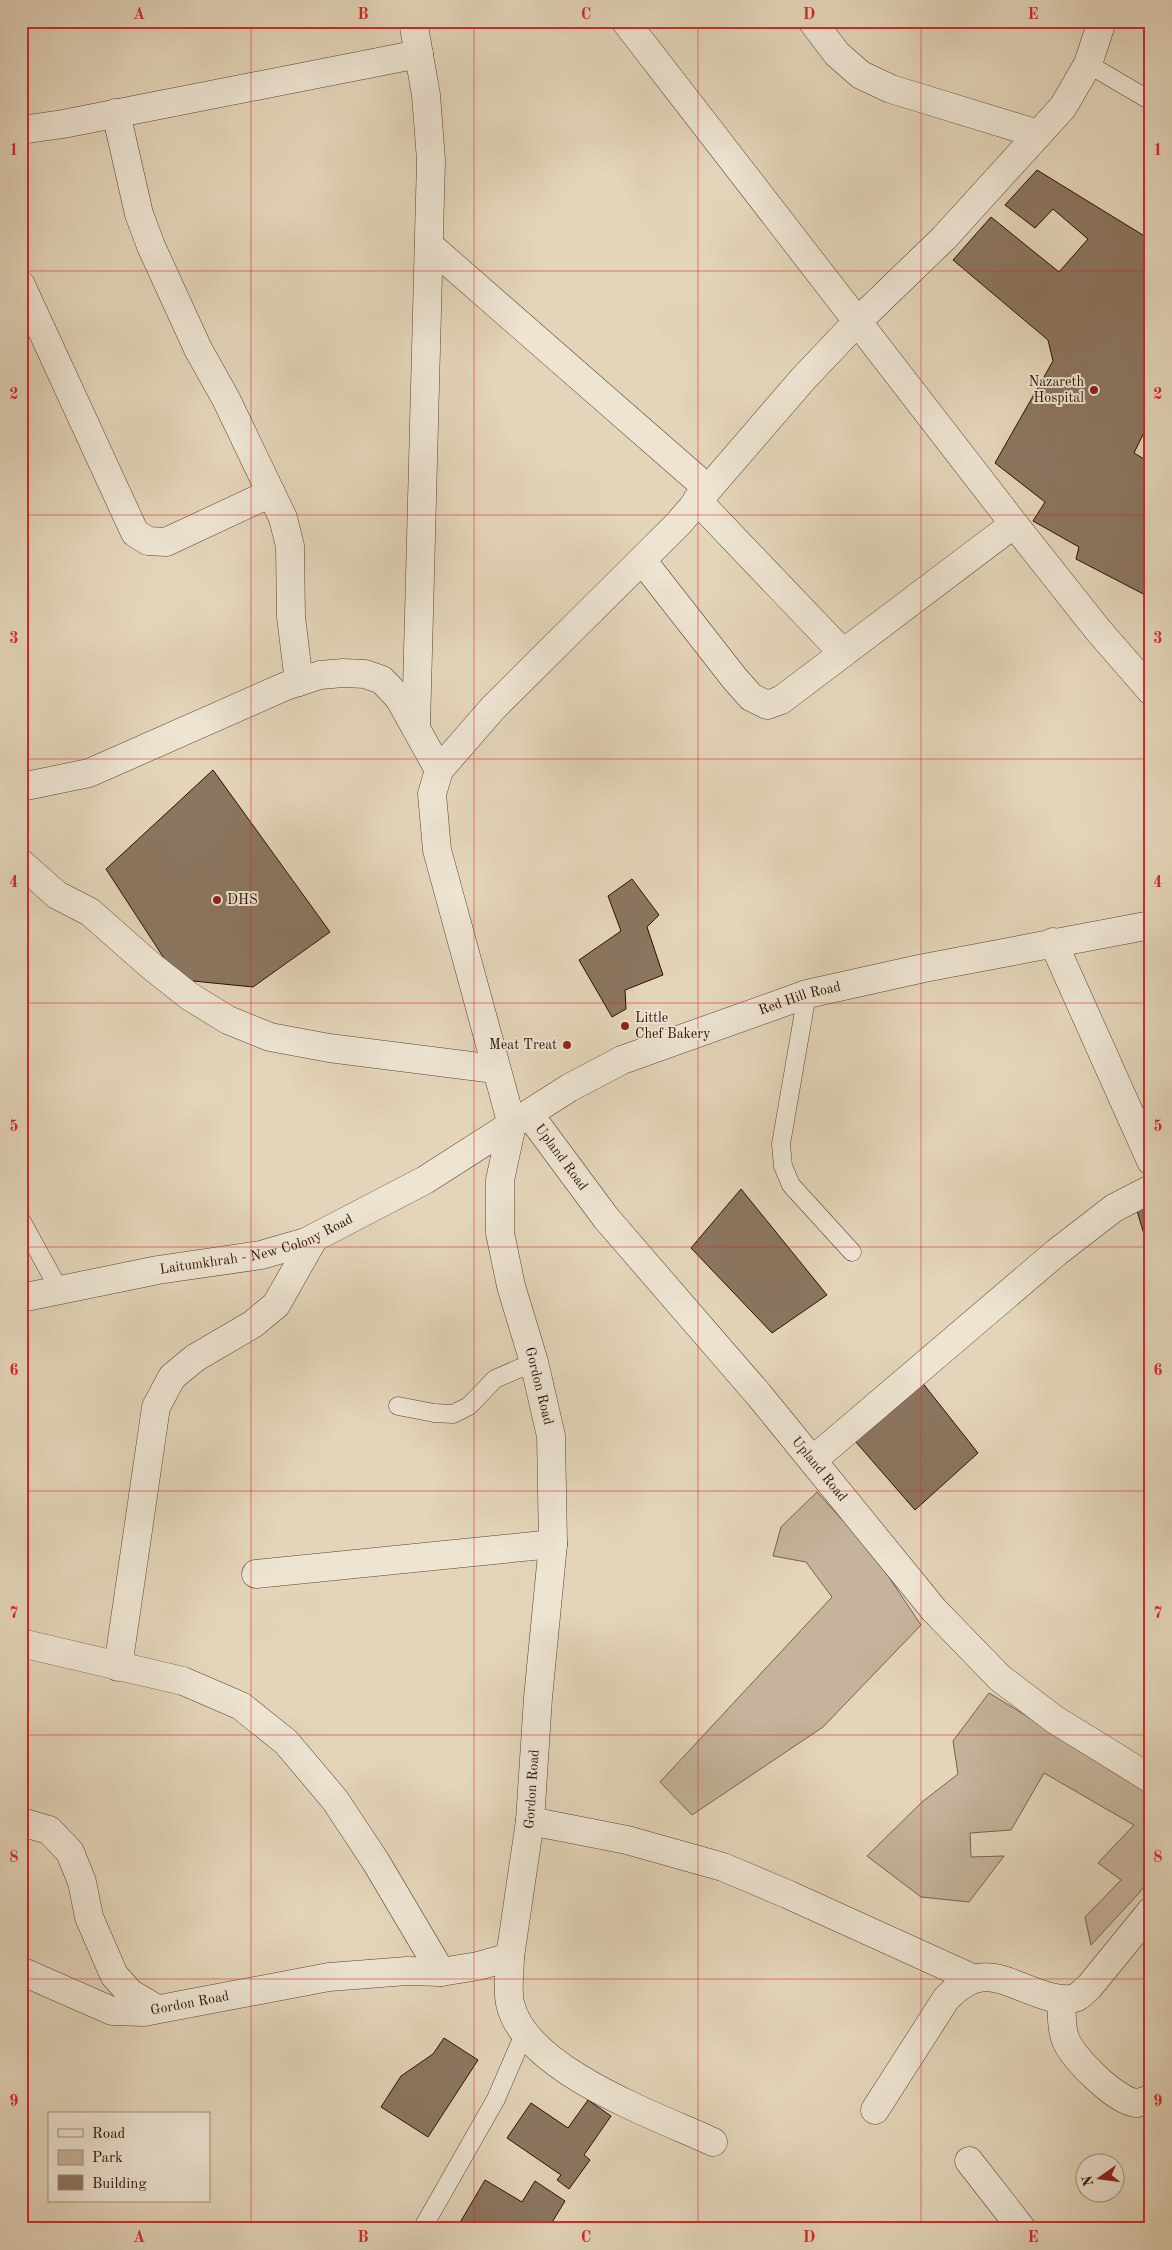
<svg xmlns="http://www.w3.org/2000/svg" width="1172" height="2250" viewBox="0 0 1172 2250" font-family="'Old Standard TT',serif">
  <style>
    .green { fill: #c5b39b; stroke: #78614e }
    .building { fill: #8c7661; stroke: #2c0f01 }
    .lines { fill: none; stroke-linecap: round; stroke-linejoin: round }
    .service-casing { stroke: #5a402f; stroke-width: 19 }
    .minor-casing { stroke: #5a402f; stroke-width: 29 }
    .tertiary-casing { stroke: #5a402f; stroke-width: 29 }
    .service { stroke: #ede4d2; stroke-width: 18 }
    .minor { stroke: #ede4d2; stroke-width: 28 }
    .tertiary { stroke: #ede4d2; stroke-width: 28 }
    .grid { fill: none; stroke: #d62828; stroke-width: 1; stroke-opacity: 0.55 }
    .poi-dot { fill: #8f2418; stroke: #ede4d2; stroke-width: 2 }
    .labels { text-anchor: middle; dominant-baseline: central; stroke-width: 4; stroke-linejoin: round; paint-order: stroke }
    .poi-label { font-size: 14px; fill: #2c0f01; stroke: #ede4d2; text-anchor: end }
    .street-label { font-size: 14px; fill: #2c0f01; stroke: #ede4d2 }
    .neatline { fill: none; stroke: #d62828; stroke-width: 2 }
    .grid-label { font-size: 16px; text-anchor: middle; font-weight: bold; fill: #d62828 }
  </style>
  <rect width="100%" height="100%" fill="#e4d5ba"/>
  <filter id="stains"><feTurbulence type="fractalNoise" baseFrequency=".004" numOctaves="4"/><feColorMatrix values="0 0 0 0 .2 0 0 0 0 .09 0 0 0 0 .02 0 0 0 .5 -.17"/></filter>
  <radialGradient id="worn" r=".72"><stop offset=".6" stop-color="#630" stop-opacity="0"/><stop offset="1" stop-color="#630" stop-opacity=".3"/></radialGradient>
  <path class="green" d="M817 1492 874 1555 921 1625 823 1727 692 1815 660 1782 832 1597 806 1562 773 1556 781 1527Z
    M989 1693 1071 1743 1151 1794V1876L1140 1892 1091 1945 1085 1917 1121 1880 1098 1863 1134 1825 1044 1773 1011 1830 970 1833 971 1857 1004 1856 969 1902 921 1897 867 1856 922 1802 958 1774 953 1741Z"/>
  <path class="building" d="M1037 170 1151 240V418L1134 453 1151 463V598L1076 559 1079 547 1033 521 1045 502 995 463 1053 361 1048 340 953 260 991 217 1059 272 1088 239 1053 209 1035 228 1005 205Z
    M213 770 330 932 253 987 183 980 171 969 106 869Z
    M632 879 659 915 647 927 663 975 625 990 626 1009 612 1017 579 960 621 931 608 896Z
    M741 1189 827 1295 772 1333 691 1248Z
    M1151 1196V1258L1135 1204Z
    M921 1381 978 1453 915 1510 855 1441Z
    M444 2038 478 2060 428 2137 381 2107 401 2076 433 2054Z
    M588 2100 611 2116 584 2155 590 2160 569 2189 557 2180 561 2175 507 2138 531 2103 568 2128Z
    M485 2180 522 2202 535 2181 565 2201 548 2229H463L458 2226Z"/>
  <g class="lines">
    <g class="service-casing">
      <path id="service" d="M1088 64 1151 101
        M807 994 781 1144 783 1166 791 1185 852 1252
        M21 1220 60 1291
        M398 1406 434 1413 453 1414 469 1406 495 1379 534 1362
        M422 2229 496 2099 524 2034"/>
    </g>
    <g class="minor-casing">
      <g id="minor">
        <path d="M413 21 426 95 431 160 416 727"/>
        <path d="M812 21 837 54 861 75 891 89 1038 134"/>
        <path d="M116 113 139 214 151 246 198 349 226 399 283 518 290 546 291 617 299 682"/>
        <path d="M21 130 63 124 419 54"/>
        <path d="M429 245 707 488"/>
        <path d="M21 285 135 533 148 541 166 542 271 493"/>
        <path d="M697 500 843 653"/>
        <path d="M642 560 735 679 751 697 767 705 781 700 1014 524"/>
        <path d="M21 787 89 773 286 686 320 675 343 673 365 674 382 680 399 698 439 770"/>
        <path d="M21 863 57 895 90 912 150 965 189 996 228 1020 270 1037 329 1048 495 1069"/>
        <path d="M1053 942 1151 1161"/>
        <path id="s1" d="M529 1114 606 1218 759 1395 934 1610 1000 1678 1054 1719 1151 1779"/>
        <path d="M813 1460 1057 1252 1114 1208 1151 1189"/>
        <path d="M256 1574 553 1544"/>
        <path d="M21 1643 183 1681 241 1706 286 1742 335 1800 376 1862 441 1972"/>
        <path d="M118 1667 156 1407 172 1377 195 1358 253 1324 276 1305 314 1238"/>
        <path d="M530 1821 627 1840 723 1867 787 1894 972 1978"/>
        <path d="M21 1822 49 1830 70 1852 82 1882 89 1917 114 1975 130 1993 157 2009"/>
        <path d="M510 1957C510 1971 507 1989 510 2003 524 2070 657 2116 713 2142"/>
        <path id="s2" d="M21 1971 112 2011 144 2012 329 1977 407 1971 441 1972 478 1966 510 1957 530 1821 538 1698 553 1544 551 1436 534 1362 511 1286 500 1233V1180L512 1125 437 850 432 794 439 770 493 708 678 524 803 379 857 322 944 238 1063 107 1088 64 1102 21"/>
        <path d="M1061 2000C1062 2012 1061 2027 1065 2038 1071 2057 1116 2101 1136 2103 1140 2103 1146 2100 1151 2099"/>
        <path d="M875 2110 946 1999C984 1958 1006 1985 1050 1997 1059 1999 1069 2001 1077 1997 1081 1995 1085 1990 1089 1987L1151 1911"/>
        <path d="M969 2161 1022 2229"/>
      </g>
    </g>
    <g class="tertiary-casing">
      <g id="tertiary">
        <path d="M625 21 1014 524 1098 630 1151 691"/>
        <path id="s3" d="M21 1298 158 1270 261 1255 306 1242 425 1180 569 1088 622 1060 807 994 924 968 1151 925"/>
      </g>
    </g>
    <use href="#service" class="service"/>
    <use href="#minor" class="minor"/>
    <use href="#tertiary" class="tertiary"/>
  </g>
  <path class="grid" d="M251 21V2229M474 21V2229M698 21V2229M921 21V2229M21 271H1151M21 515H1151M21 759H1151M21 1003H1151M21 1247H1151M21 1491H1151M21 1735H1151M21 1979H1151"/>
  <g class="poi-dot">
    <circle cx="1094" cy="390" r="5"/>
    <circle cx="217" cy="900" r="5"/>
    <circle cx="625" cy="1026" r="5"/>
    <circle cx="567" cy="1045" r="5"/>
  </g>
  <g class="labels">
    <g class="poi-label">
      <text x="1084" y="382">Nazareth<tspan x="1084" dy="16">Hospital</tspan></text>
      <text x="227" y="900" text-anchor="start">DHS</text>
      <text x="635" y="1018" text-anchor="start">Little<tspan x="635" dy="16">Chef Bakery</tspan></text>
      <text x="557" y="1045">Meat Treat</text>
    </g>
    <g class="street-label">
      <text stroke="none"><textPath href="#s3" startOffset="844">Red Hill Road</textPath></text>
      <text stroke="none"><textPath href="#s1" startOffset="54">Upland Road</textPath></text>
      <text stroke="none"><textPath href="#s3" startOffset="242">Laitumkhrah - New Colony Road</textPath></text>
      <text transform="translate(539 1386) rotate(76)">Gordon Road</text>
      <text stroke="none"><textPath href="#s1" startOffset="459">Upland Road</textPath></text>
      <text stroke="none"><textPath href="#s2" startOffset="672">Gordon Road</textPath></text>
      <text stroke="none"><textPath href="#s2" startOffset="178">Gordon Road</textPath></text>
    </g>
  </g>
  <rect width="1172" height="2250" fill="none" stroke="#e4d5ba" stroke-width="55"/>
  <rect x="48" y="2112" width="162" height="90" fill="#ede4d2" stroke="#a08f7e"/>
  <rect x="58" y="2129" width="25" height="8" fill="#ede4d2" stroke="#a08f7e"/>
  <text x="92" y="2138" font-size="15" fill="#2c0f01">Road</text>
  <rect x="58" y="2150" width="25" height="15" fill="#c5b39b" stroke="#a08f7e"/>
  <text x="92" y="2162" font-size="15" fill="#2c0f01">Park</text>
  <rect x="58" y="2175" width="25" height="15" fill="#8c7661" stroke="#a08f7e"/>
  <text x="92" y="2188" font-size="15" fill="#2c0f01">Building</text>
  <g transform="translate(1100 2178) rotate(256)"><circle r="24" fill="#ede4d2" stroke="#a08f7e"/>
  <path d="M0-4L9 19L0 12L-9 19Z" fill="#8f2418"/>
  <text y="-8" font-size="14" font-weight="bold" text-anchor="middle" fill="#2c0f01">N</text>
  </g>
  <rect x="28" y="28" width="1116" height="2194" class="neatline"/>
  <g class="grid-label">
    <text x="139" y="19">A</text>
    <text x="363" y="19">B</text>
    <text x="586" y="19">C</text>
    <text x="809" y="19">D</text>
    <text x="1033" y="19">E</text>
    <text x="14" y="155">1</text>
    <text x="1158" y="155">1</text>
    <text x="14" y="399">2</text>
    <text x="1158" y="399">2</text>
    <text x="14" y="643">3</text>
    <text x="1158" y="643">3</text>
    <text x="14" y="887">4</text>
    <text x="1158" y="887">4</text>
    <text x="14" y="1131">5</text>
    <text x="1158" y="1131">5</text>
    <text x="14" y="1375">6</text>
    <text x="1158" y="1375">6</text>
    <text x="14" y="1618">7</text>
    <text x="1158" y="1618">7</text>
    <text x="14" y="1862">8</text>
    <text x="1158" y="1862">8</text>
    <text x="14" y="2106">9</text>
    <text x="1158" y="2106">9</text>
    <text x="139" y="2242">A</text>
    <text x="363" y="2242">B</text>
    <text x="586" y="2242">C</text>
    <text x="809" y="2242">D</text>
    <text x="1033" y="2242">E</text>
  </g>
  <rect width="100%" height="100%" filter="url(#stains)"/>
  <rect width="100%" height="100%" fill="url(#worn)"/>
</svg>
